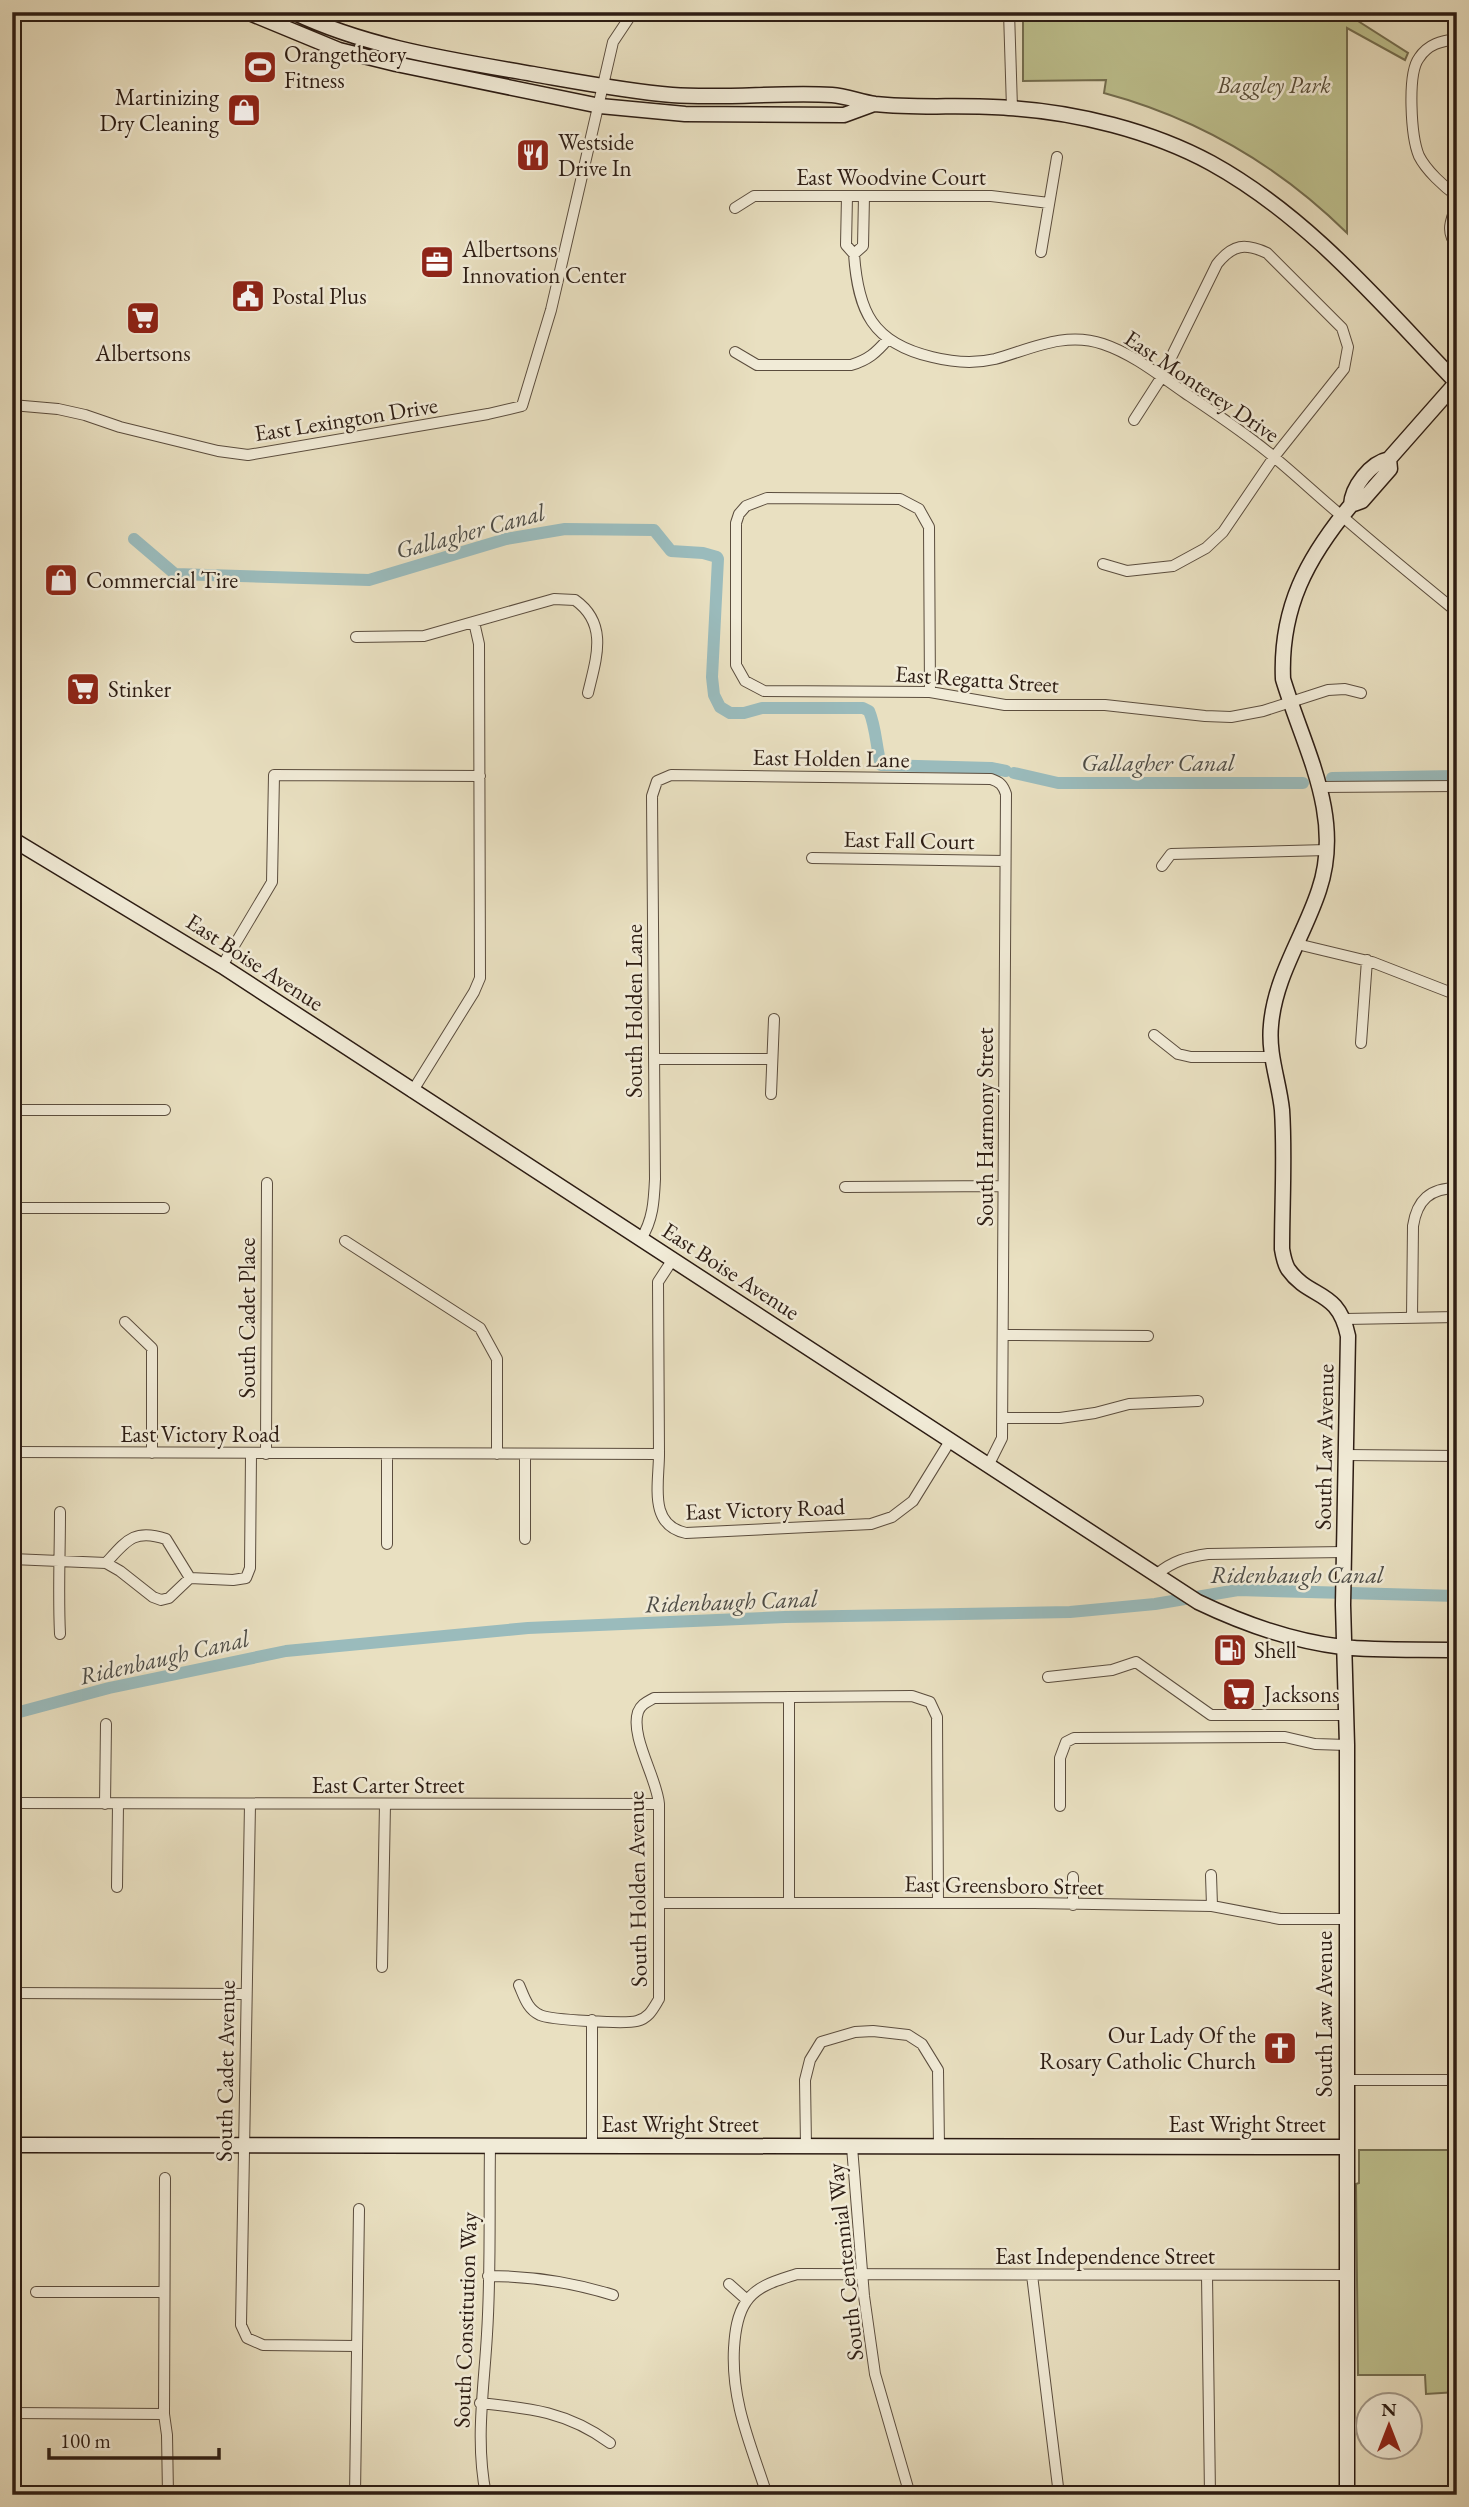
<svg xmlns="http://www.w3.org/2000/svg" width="1469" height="2507" viewBox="0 0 1469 2507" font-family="'EB Garamond',serif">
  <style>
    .green { fill: #bdc08e; stroke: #746e50; stroke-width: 2 }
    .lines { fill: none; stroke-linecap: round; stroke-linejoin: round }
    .canal { stroke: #9abbbc; stroke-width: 12 }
    .street-casing { stroke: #5b4d3e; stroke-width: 12 }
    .secondary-casing { stroke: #2c1c13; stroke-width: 17 }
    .street { stroke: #f1ebd7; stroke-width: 10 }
    .secondary { stroke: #f1ebd7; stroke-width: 14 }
    .labels { text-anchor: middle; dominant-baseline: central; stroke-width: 5; stroke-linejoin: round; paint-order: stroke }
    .poi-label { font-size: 23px; fill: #2c1c13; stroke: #f1ebd7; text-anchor: start }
    .park-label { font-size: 23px; font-style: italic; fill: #584d38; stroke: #f1ebd7 }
    .street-label { font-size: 23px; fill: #2c1c13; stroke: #f1ebd7 }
    .water-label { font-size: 24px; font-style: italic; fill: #4d4c46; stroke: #f1ebd7 }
  </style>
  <rect width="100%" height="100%" fill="#e9e0c1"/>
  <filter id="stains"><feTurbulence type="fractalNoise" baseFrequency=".00286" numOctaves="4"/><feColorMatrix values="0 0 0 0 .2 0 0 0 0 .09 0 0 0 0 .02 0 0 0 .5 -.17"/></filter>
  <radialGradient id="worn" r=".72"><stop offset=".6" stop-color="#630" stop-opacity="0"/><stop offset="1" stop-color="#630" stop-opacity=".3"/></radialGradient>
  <path class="green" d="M1023 12H1358V21L1408 53 1405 60 1347 28V233C1279 166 1197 118 1104 93L1106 80 1023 81Z
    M1359 2150H1457V2392L1426 2394 1425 2375H1358L1356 2184 1359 2183Z"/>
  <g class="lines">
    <path class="canal" d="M134 539 175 574 369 580 506 539 565 529 654 530 671 551 703 553 717 557 718 559 712 677 714 695 720 707 730 713H744L762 708H863L869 711C876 727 876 747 881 765L991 768 1006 771
      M1014 773 1058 783H1303
      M1332 778 1457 776
      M12 1714 109 1688 286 1651 528 1628 785 1617 1070 1612 1155 1604 1238 1590 1457 1596"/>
    <g class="street-casing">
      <path id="street" d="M823 12 879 15 904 12
        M1009 12 1012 108
        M1457 39C1441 41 1428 44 1419 58 1407 74 1411 137 1419 156 1426 170 1444 187 1457 196
        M847 196 846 245 854 254 863 246 864 196
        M1457 204C1451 219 1445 233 1457 245
        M735 208 754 196H991L1049 203
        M1041 252 1057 157
        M854 254C858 311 872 343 932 357 952 362 974 364 995 359 1031 349 1065 331 1103 344 1133 354 1159 375 1185 393 1215 413 1247 434 1275 458 1298 477 1320 498 1343 517 1380 549 1419 581 1457 612
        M735 352 757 365H851C868 360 876 353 888 339
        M12 405 58 409 85 415 120 427 218 451 248 455 488 414 522 406 551 310 613 42 633 12
        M1103 564 1127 571 1173 566 1206 548 1223 532 1274 457 1344 369 1348 347 1342 328 1267 253C1245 243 1233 244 1217 264L1161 378 1134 420
        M356 637 424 636 554 599 575 600C609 624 596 659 588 693
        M930 692 929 527 919 509 900 499 767 498 746 506 739 514 736 523V665L745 681 764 691 930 692 1005 705H1105L1205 716 1231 717 1263 711 1328 690 1345 689 1361 693
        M1321 787 1457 786
        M812 858 1005 861
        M1162 866 1171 854 1327 850
        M1297 944 1372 962 1457 995
        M222 966 272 882 274 775 480 776
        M1154 1035 1178 1054 1191 1057H1271
        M1361 1043 1367 960
        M654 1059H772
        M412 1092 474 992 480 978 479 644 474 622
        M771 1094 774 1019
        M12 1110H165
        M845 1187 1003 1186
        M12 1208H164
        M641 1239C653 1220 654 1201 655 1179L652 796 657 781 671 775 991 779C1000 782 1003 785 1006 794L1002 1438 988 1466
        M345 1241 480 1328 497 1359V1454
        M1412 1317 1413 1226C1417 1200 1430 1188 1457 1188
        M1345 1319 1457 1317
        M125 1322 152 1348V1453
        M1003 1335 1148 1336
        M1002 1418H1060L1095 1413 1129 1404 1198 1401
        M12 1452 659 1454C659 1484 648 1525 686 1533L871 1524 892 1517 913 1501 950 1441
        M266 1454 267 1183
        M659 1454 658 1282 673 1259
        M1346 1455 1457 1456
        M60 1512C60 1553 58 1593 60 1634
        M525 1539V1454
        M387 1544V1454
        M12 1559 106 1563 120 1571 153 1597 161 1600 169 1598 190 1578 233 1580 246 1578 250 1568 251 1454
        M106 1563C126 1541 134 1528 166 1539L190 1578
        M1157 1574C1173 1561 1187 1557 1208 1554L1345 1552
        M1048 1677 1112 1670 1136 1662 1211 1715H1346
        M789 1697V1903
        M12 1803 659 1804
        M105 1804 106 1724
        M250 1804 241 2325 247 2338 263 2345 356 2346
        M1060 1806V1758L1066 1742 1074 1738 1285 1737 1315 1744 1347 1745
        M1211 1875 1212 1906
        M117 1887 118 1804
        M659 1903H1034L1212 1906 1280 1919H1347
        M1073 1905V1877
        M382 1967 385 1804
        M519 1985C524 1996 527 2009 540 2015 550 2020 626 2024 637 2021 649 2018 653 2009 659 1999V1804C657 1778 630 1737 638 1712 641 1704 647 1702 654 1698L912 1696 930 1702 937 1717 938 1903
        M12 1993 246 1994
        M592 2020V2146
        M1347 2080H1457
        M806 2146 805 2080 810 2060 821 2042 855 2032 873 2031 908 2035 922 2044 938 2070 939 2147
        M852 2147 864 2296 875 2374 910 2495
        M165 2178 164 2414 167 2435 168 2495
        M1032 2275 1059 2495
        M1207 2275 1210 2495
        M488 2276C531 2276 571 2282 613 2295
        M729 2284 747 2300
        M36 2292H164
        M480 2403C530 2408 568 2412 610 2443
        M12 2413 164 2414
        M355 2495 359 2209
        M486 2495C475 2440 484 2389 487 2334 491 2272 489 2209 490 2146
        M767 2495C751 2445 731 2402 734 2348 735 2332 737 2315 746 2302 757 2285 779 2280 797 2274L1347 2275"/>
    </g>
    <g class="secondary-casing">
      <path id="secondary" d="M247 12 339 50 396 64 600 106 685 114 844 115 874 104
        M293 12C368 48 453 60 533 74 579 82 626 91 672 95 725 99 779 92 832 95 846 96 861 102 875 104 919 109 965 104 1009 108 1076 112 1152 131 1211 163 1309 217 1381 304 1457 383
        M1389 459 1390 469 1362 501 1351 505C1352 487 1370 463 1389 459L1456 383
        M12 839 222 966 1198 1602C1244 1624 1291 1641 1342 1647 1380 1651 1419 1649 1457 1650
        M12 2145 1347 2147
        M1347 2495V1745L1343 1605 1348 1336C1338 1288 1310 1300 1288 1269 1285 1264 1283 1255 1282 1249 1282 1203 1285 1155 1282 1110 1279 1081 1268 1055 1271 1025 1275 976 1304 936 1319 890 1344 816 1304 749 1283 679 1280 608 1307 558 1351 505"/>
    </g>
    <use href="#street" class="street"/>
    <use href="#secondary" class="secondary"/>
  </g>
  <defs>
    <g id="stadium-square" transform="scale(1.75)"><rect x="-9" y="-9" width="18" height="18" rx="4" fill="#8f2418" stroke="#f1ebd7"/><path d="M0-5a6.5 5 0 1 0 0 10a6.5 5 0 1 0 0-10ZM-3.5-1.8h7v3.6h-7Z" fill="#fff"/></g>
    <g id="shop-square" transform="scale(1.75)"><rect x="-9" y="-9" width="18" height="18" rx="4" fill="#8f2418" stroke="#f1ebd7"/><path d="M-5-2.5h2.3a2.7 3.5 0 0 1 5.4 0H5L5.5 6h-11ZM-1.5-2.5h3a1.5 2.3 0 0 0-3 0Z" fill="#fff"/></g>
    <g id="restaurant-square" transform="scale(1.75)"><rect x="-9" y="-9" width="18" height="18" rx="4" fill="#8f2418" stroke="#f1ebd7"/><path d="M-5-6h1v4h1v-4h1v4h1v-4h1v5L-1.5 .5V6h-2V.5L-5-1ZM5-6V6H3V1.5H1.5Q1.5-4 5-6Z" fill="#fff"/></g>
    <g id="office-square" transform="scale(1.75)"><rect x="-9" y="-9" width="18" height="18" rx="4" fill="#8f2418" stroke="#f1ebd7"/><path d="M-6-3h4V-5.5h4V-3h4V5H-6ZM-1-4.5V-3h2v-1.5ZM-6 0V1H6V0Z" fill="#fff"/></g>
    <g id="civic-square" transform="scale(1.75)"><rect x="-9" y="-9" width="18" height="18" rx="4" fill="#8f2418" stroke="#f1ebd7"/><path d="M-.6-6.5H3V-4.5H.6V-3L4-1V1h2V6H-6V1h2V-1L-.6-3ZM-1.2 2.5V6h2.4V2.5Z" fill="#fff"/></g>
    <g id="supermarket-square" transform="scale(1.75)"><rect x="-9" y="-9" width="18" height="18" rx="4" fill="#8f2418" stroke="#f1ebd7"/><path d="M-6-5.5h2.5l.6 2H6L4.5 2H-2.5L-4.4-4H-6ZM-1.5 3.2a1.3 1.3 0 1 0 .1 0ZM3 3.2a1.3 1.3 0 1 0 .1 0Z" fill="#fff"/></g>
    <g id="fuel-square" transform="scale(1.75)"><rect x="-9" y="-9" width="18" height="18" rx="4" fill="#8f2418" stroke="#f1ebd7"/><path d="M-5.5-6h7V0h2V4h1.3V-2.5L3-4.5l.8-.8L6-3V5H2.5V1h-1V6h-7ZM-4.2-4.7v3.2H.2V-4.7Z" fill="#fff"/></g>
    <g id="church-square" transform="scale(1.75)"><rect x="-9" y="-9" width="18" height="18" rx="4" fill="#8f2418" stroke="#f1ebd7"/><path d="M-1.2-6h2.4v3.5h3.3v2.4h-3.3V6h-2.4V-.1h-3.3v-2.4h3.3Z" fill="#fff"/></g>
  </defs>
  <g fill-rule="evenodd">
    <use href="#stadium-square" x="260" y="67"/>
    <use href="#shop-square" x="244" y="110"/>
    <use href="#restaurant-square" x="533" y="155"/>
    <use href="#office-square" x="437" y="262"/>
    <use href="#civic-square" x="248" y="296"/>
    <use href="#supermarket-square" x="143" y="318"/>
    <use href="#shop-square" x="61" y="580"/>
    <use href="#supermarket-square" x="83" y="689"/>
    <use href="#fuel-square" x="1230" y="1650"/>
    <use href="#supermarket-square" x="1239" y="1694"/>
    <use href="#church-square" x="1280" y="2048"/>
  </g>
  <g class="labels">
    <g class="poi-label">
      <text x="284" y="54">Orangetheory<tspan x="284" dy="26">Fitness</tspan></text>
      <text x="219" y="97" text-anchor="end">Martinizing<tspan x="219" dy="26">Dry Cleaning</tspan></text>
      <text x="558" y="142">Westside<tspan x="558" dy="26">Drive In</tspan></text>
      <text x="462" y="249">Albertsons<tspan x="462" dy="26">Innovation Center</tspan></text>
      <text x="272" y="296">Postal Plus</text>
      <text x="143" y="353" text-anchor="middle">Albertsons</text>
      <text x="86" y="580">Commercial Tire</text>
      <text x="108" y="689">Stinker</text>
      <text x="1254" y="1650">Shell</text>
      <text x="1264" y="1694">Jacksons</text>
      <text x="1256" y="2035" text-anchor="end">Our Lady Of the<tspan x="1256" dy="26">Rosary Catholic Church</tspan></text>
    </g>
    <g class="park-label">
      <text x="1274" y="85">Baggley Park</text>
    </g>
    <g class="street-label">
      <text x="891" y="177">East Woodvine Court</text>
      <text transform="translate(1202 386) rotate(34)">East Monterey Drive</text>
      <text transform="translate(346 419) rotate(-9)">East Lexington Drive</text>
      <text transform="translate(977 679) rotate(4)">East Regatta Street</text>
      <text transform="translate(831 758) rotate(1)">East Holden Lane</text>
      <text transform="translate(909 840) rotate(1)">East Fall Court</text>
      <text transform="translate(255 962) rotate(33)">East Boise Avenue</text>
      <text transform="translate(634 1011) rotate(-90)">South Holden Lane</text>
      <text transform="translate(985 1127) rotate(-90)">South Harmony Street</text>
      <text transform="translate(731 1271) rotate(33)">East Boise Avenue</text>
      <text transform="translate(247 1318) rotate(-90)">South Cadet Place</text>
      <text x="200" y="1434">East Victory Road</text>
      <text transform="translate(1324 1447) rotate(-89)">South Law Avenue</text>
      <text transform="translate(765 1509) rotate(-2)">East Victory Road</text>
      <text x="388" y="1785">East Carter Street</text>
      <text transform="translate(1004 1885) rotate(1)">East Greensboro Street</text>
      <text transform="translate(637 1889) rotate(-91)">South Holden Avenue</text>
      <text transform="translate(1324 2014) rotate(-90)">South Law Avenue</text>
      <text transform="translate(225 2071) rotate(-89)">South Cadet Avenue</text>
      <text x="680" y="2124">East Wright Street</text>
      <text x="1247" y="2124">East Wright Street</text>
      <text x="1105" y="2256">East Independence Street</text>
      <text transform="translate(845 2262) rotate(-96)">South Centennial Way</text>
      <text transform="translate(465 2320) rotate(-88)">South Constitution Way</text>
    </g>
    <g class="water-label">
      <text transform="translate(470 531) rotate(-15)">Gallagher Canal</text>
      <text x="1158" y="762">Gallagher Canal</text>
      <text x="1297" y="1574">Ridenbaugh Canal</text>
      <text transform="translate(731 1601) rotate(-2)">Ridenbaugh Canal</text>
      <text transform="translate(164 1657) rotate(-13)">Ridenbaugh Canal</text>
    </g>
  </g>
  <rect width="1469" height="2507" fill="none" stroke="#e9e0c1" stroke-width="42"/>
  <rect x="14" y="14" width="1441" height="2479" fill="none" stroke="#2c1c13" stroke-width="3.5"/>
  <rect x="21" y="21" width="1427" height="2465" fill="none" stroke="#2c1c13" stroke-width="2"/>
  <g transform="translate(1389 2426)"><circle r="33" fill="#f1ebd7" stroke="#a29889" stroke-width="2"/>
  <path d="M0-5L12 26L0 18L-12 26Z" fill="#8f2418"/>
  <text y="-10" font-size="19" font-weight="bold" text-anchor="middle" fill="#2c1c13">N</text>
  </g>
  <path d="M49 2448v10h170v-10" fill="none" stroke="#2c1c13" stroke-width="3.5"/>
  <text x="60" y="2448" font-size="21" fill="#2c1c13" stroke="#f1ebd7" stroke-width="5" paint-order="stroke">100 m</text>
  <rect width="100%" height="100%" filter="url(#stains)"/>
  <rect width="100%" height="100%" fill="url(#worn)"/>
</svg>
